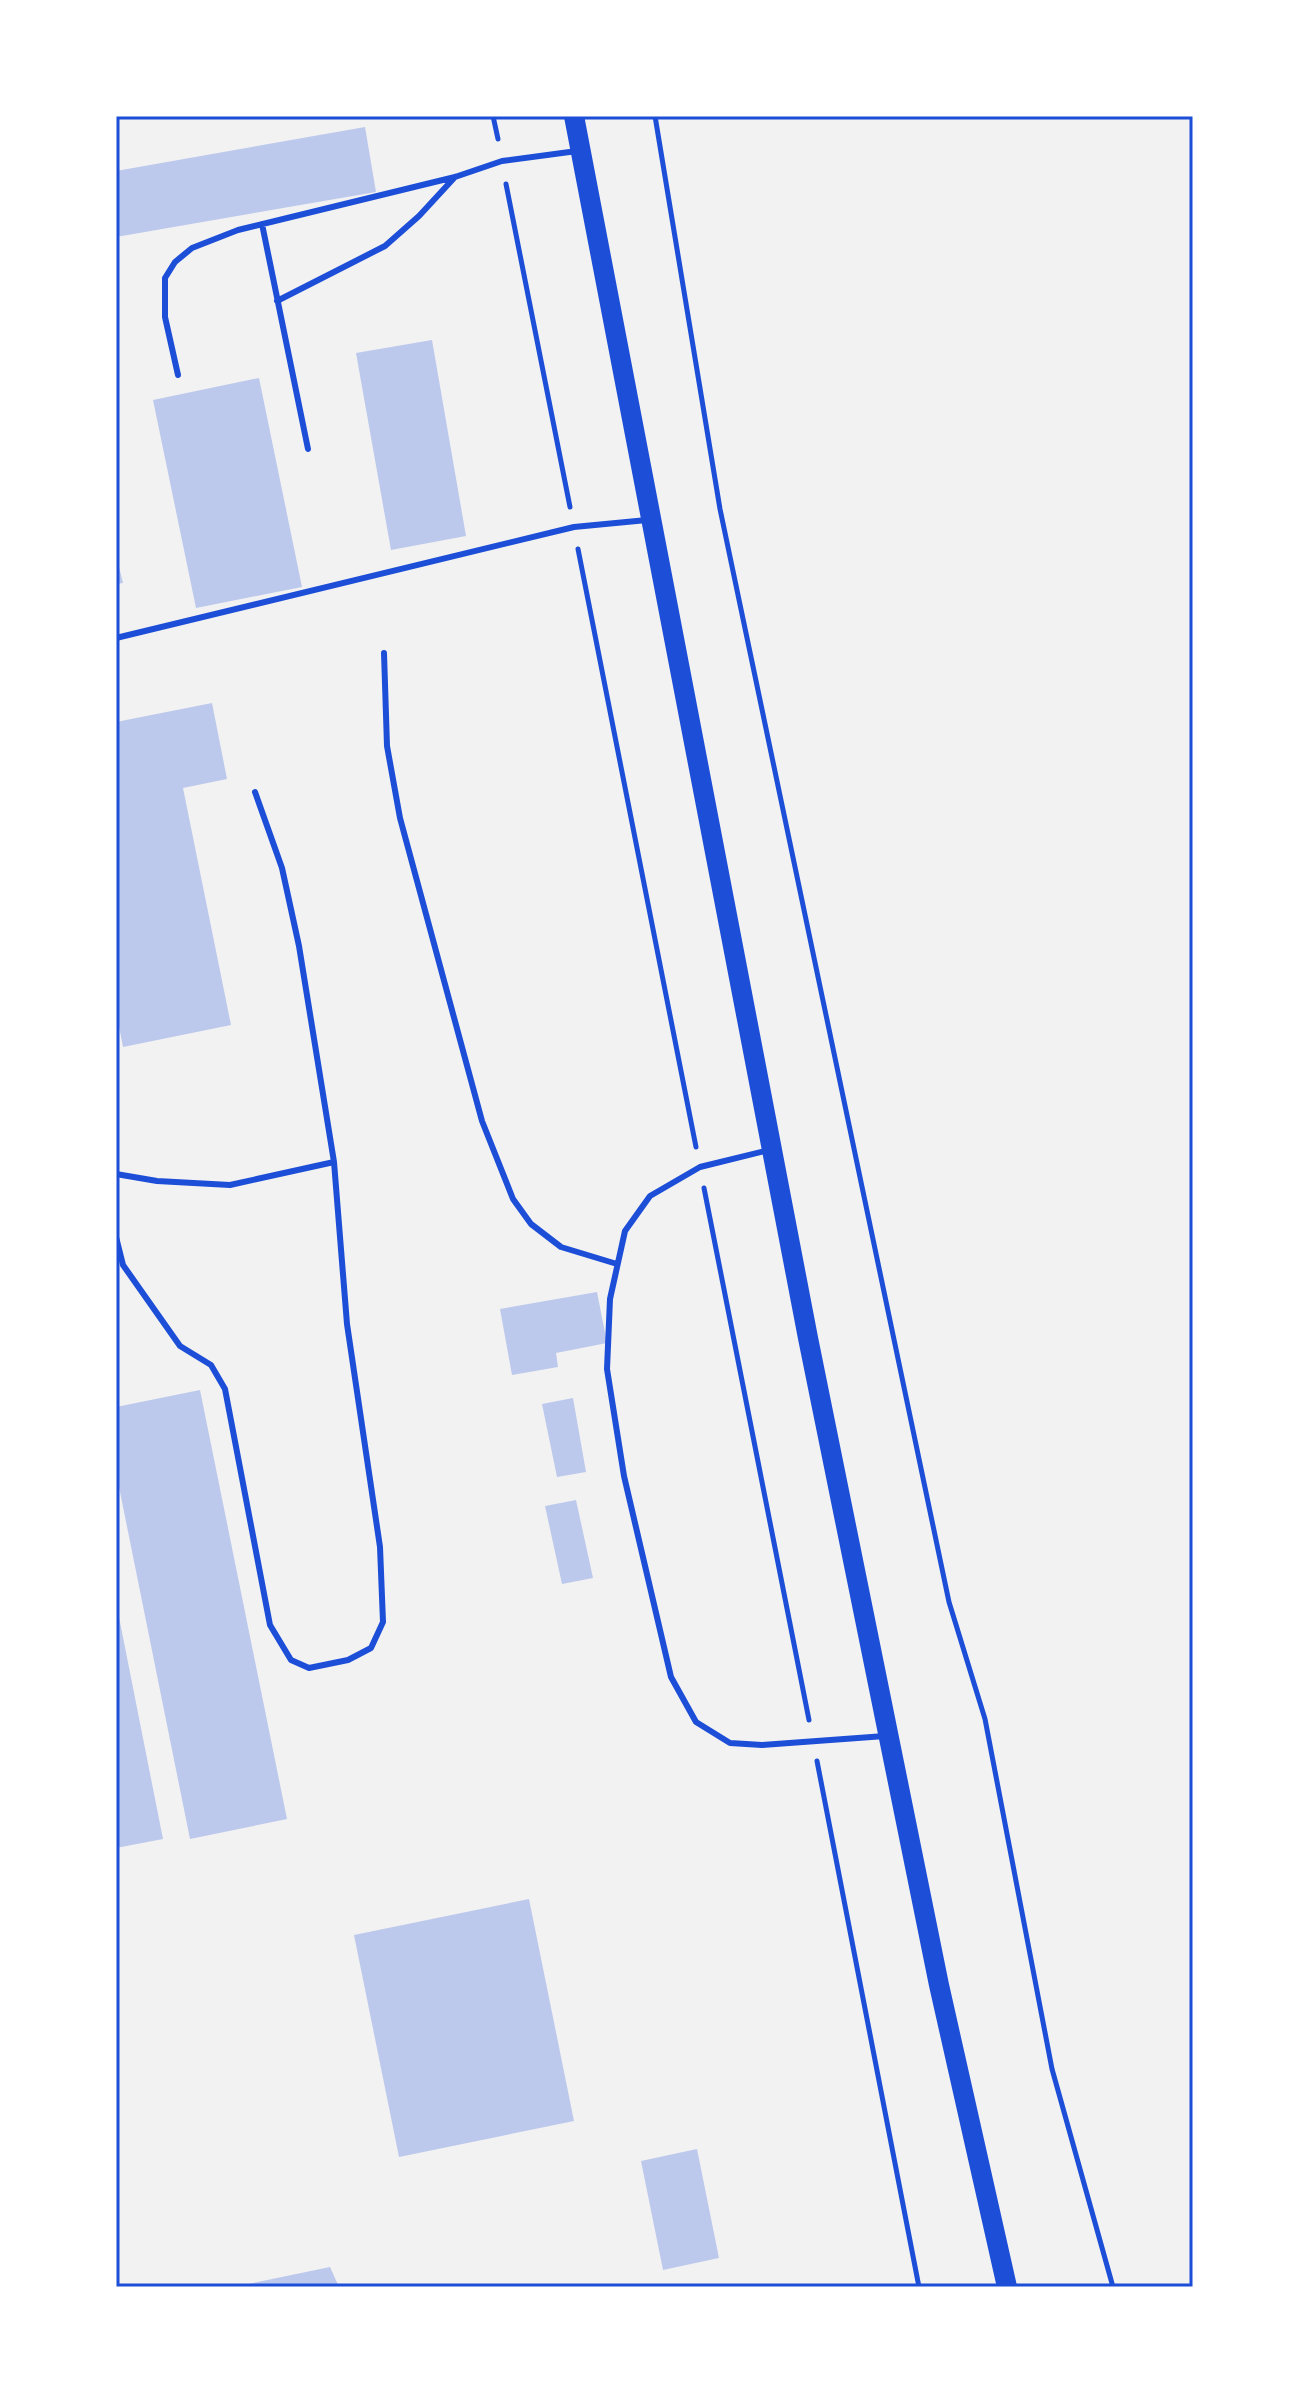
<svg xmlns="http://www.w3.org/2000/svg" width="1309" height="2403" viewBox="0 0 1309 2403" font-family="'Work Sans',sans-serif">
  <style>
    .building { fill: #bdc9ec }
    .lines { fill: none; stroke-linecap: round; stroke-linejoin: round }
    .path { stroke: #1d4ed8; stroke-width: 5 }
    .service { stroke: #1d4ed8; stroke-width: 6 }
    .primary { stroke: #1d4ed8; stroke-width: 20 }
    .neatline { fill: none; stroke: #1d4ed8; stroke-width: 3 }
  </style>
  <rect width="100%" height="100%" fill="#f2f2f2"/>
  <path class="building" d="M365 127 376 192 116 237V171Z
    M432 340 466 536 391 550 356 353Z
    M259 378 302 587 196 608 153 400Z
    M116 555 123 583 116 584Z
    M212 703 227 779 183 788 231 1025 123 1047 116 1011V722Z
    M597 1292 607 1343 556 1353 558 1367 512 1375 500 1309Z
    M200 1390 287 1819 190 1839 116 1472V1407Z
    M573 1398 586 1472 557 1477 542 1404Z
    M576 1500 593 1578 562 1584 545 1506Z
    M116 1602 163 1839 116 1848Z
    M529 1899 574 2121 399 2157 354 1935Z
    M697 2149 719 2258 663 2270 641 2161Z
    M330 2267 339 2287H239V2286Z"/>
  <g class="lines">
    <path class="path" d="M493 116 498 139
      M655 116 720 509 949 1602 985 1719 1052 2069 1113 2287
      M506 184 570 507
      M578 549 696 1147
      M704 1188 809 1720
      M817 1761 919 2287"/>
    <path class="service" d="M262 224 308 449
      M277 301 385 246 419 216 455 177
      M178 375 165 317V278L175 262 192 248 238 230 455 177 502 161 577 151
      M116 638 574 527 647 520
      M384 653 387 746 400 818 482 1121 513 1199 531 1224 561 1247 617 1264
      M769 1150 700 1167 650 1196 625 1231 610 1299 607 1369 624 1476 671 1677 696 1722 730 1743 762 1745 885 1736
      M116 1174 157 1181 230 1185 334 1162
      M116 1237 123 1265 180 1346 211 1365 225 1389 270 1625 291 1660 309 1668 348 1660 371 1648 383 1622 380 1547 347 1324 334 1162 299 946 282 868 255 792"/>
    <path class="primary" d="M574 116 808 1338 939 1985 1007 2287"/>
  </g>
  <rect width="1309" height="2403" fill="none" stroke="#ffffff" stroke-width="236"/>
  <rect x="118" y="118" width="1073" height="2167" class="neatline"/>
</svg>
